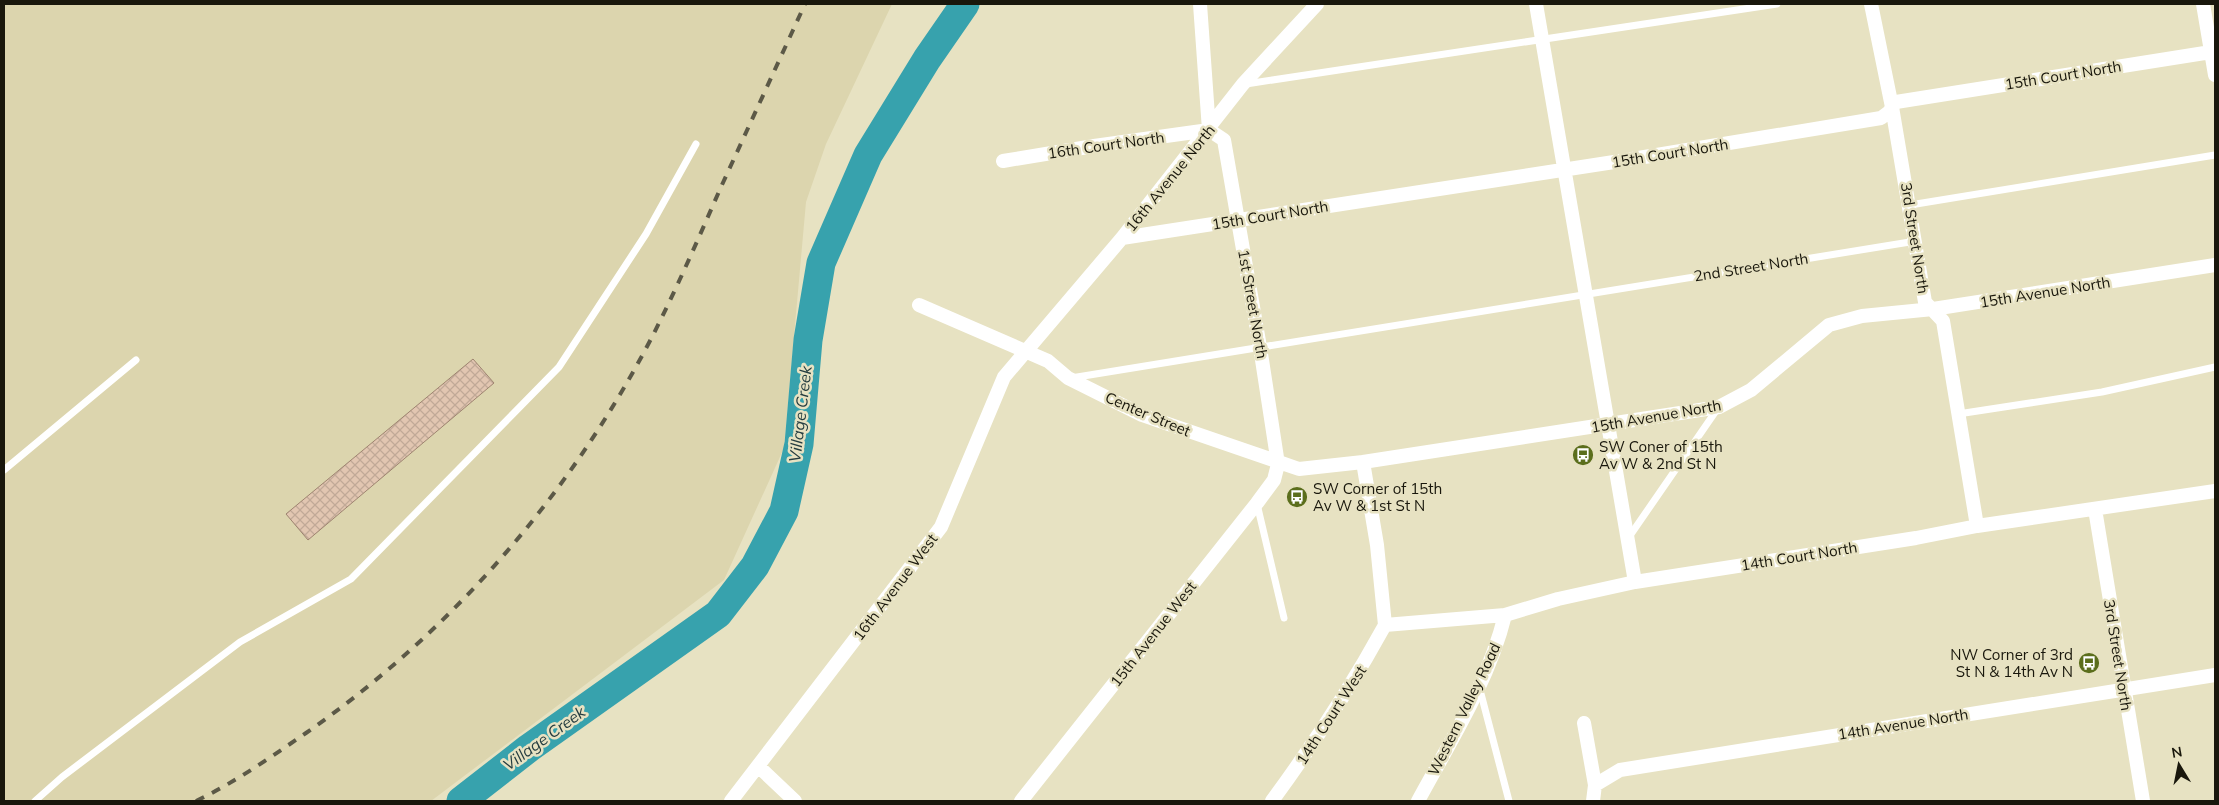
<svg xmlns="http://www.w3.org/2000/svg" width="2219" height="805" viewBox="0 0 2219 805" font-family="Mulish,sans-serif">
  <style>
    .built { fill: #dcd5ae }
    .lines { fill: none; stroke-linecap: round; stroke-linejoin: round }
    .river { stroke: #37a2ad; stroke-width: 29 }
    .building { fill: url(#building-cross-hatch); stroke: #9e8470 }
    .service { stroke: #fff; stroke-width: 7 }
    .minor { stroke: #fff; stroke-width: 14 }
    .rail { stroke: #5c5947; stroke-width: 4; stroke-dasharray: 9 9; stroke-linecap: butt }
    .labels { text-anchor: middle; dominant-baseline: central; stroke-width: 5; stroke-linejoin: round; paint-order: stroke }
    .street-label { font-size: 15px; fill: #19170c; stroke: #e7e2c2 }
    .poi-label { font-size: 15px; fill: #19170c; stroke: #e7e2c2; text-anchor: start }
    .water-label { font-size: 16px; font-style: italic; fill: #253d40; stroke: #e7e2c2 }
  </style>
  <defs>
    <pattern id="building-cross-hatch" width="8" height="8" patternUnits="userSpaceOnUse" patternTransform="scale(1.25)"><rect width="8" height="8" fill="#e2c6b1"/><path d="M0 0l8 8M0 8l8-8" fill="none" stroke="#c1a997"/></pattern>
  </defs>
  <rect width="100%" height="100%" fill="#e7e2c2"/>
  <path class="built" d="M4 4H892L826 144 806 202 784 448 724 580 431 801H4Z"/>
  <g class="lines">
    <path class="river" d="M461 801 529 748 718 614 755 566 784 511 799 444 808 340 821 263 868 155 927 59 965 4"/>
  </g>
  <path class="building" d="M473 359 494 383 308 540 286 514Z"/>
  <g class="lines">
    <path class="service" d="M1246 84 1777 4
      M1910 205 2215 155
      M1071 378 1916 241
      M1958 414 2102 392 2215 367
      M4 470 136 360
      M1257 504 1284 618
      M1629 537 1718 408
      M1480 690 1509 801
      M35 801 62 777 240 642 351 579 559 367 646 234 696 144"/>
    <path class="minor" d="M1536 4 1635 582
      M1871 4 1892 107 1925 302 1943 321 1977 526
      M2203 4 2215 75
      M1003 161 1094 146 1209 130
      M1122 238 1614 162 1881 118 1889 112 1896 102 2211 52
      M919 305 1048 361 1068 378 1142 415 1299 469 1363 462 1719 407 1751 390 1829 325 1862 316 1933 309 2215 265
      M1363 462 1377 545 1385 625
      M2095 509 2143 801
      M1385 625 1505 615 1558 599 1635 582 1916 538 1977 526 2215 491
      M1584 723 1595 785 1593 801
      M758 766 795 801
      M1595 785 1620 770 2215 675
      M731 801 941 527 1004 377 1122 238 1243 84 1317 4
      M1021 801 1257 503 1274 480 1278 464 1260 347 1224 140 1209 130 1200 4
      M1272 801C1313 745 1351 687 1385 625
      M1418 801C1450 742 1489 681 1505 615"/>
    <path class="rail" d="M196 801C234 783 271 757 306 733 452 631 570 495 652 337 677 288 699 237 721 187 749 126 777 65 805 4"/>
  </g>
  <defs>
    <g id="bus-disc" transform="scale(1.125)"><circle r="9.5" fill="#5b6e1c" stroke="#e7e2c2"/><path d="M-5-6H5V4H4V6H2V4H-2V6H-4V4H-5ZM-3.5-4V0h7V-4ZM-3.5 1.2v1.5H-2V1.2ZM2 1.2v1.5H3.5V1.2Z" fill="#fff"/></g>
  </defs>
  <g fill-rule="evenodd">
    <use href="#bus-disc" x="1583" y="455"/>
    <use href="#bus-disc" x="1297" y="497"/>
    <use href="#bus-disc" x="2089" y="663"/>
  </g>
  <g class="labels">
    <g class="street-label">
      <text transform="translate(2063 75) rotate(-9)">15th Court North</text>
      <text transform="translate(1106 145) rotate(-8)">16th Court North</text>
      <text transform="translate(1670 153) rotate(-9)">15th Court North</text>
      <text transform="translate(1170 178) rotate(-51)">16th Avenue North</text>
      <text transform="translate(1270 215) rotate(-9)">15th Court North</text>
      <text transform="translate(1915 238) rotate(81)">3rd Street North</text>
      <text transform="translate(1751 267) rotate(-9)">2nd Street North</text>
      <text transform="translate(2045 292) rotate(-9)">15th Avenue North</text>
      <text transform="translate(1253 304) rotate(80)">1st Street North</text>
      <text transform="translate(1148 414) rotate(23)">Center Street</text>
      <text transform="translate(1656 416) rotate(-10)">15th Avenue North</text>
      <text transform="translate(1799 556) rotate(-9)">14th Court North</text>
      <text transform="translate(895 587) rotate(-53)">16th Avenue West</text>
      <text transform="translate(1153 634) rotate(-52)">15th Avenue West</text>
      <text transform="translate(2118 655) rotate(81)">3rd Street North</text>
      <text transform="translate(1464 709) rotate(-64)">Western Valley Road</text>
      <text transform="translate(1331 715) rotate(-57)">14th Court West</text>
      <text transform="translate(1903 724) rotate(-9)">14th Avenue North</text>
    </g>
    <g class="poi-label">
      <text x="1599" y="446">SW Coner of 15th<tspan x="1599" dy="17">Av W &amp; 2nd St N</tspan></text>
      <text x="1313" y="488">SW Corner of 15th<tspan x="1313" dy="17">Av W &amp; 1st St N</tspan></text>
      <text x="2073" y="654" text-anchor="end">NW Corner of 3rd<tspan x="2073" dy="17">St N &amp; 14th Av N</tspan></text>
    </g>
    <g class="water-label">
      <text transform="translate(800 414) rotate(-83)">Village Creek</text>
      <text transform="translate(544 738) rotate(-36)">Village Creek</text>
    </g>
  </g>
  <rect width="2219" height="805" fill="none" stroke="#19170c" stroke-width="10"/>
  <g transform="translate(2179 765) rotate(350)" stroke="#e7e2c2" stroke-width="4" paint-order="stroke">
  <path d="M0-4L9 19L0 12L-9 19Z" fill="#19170c"/>
  <text y="-8" font-size="14" font-weight="bold" text-anchor="middle" fill="#19170c">N</text>
  </g>
</svg>
